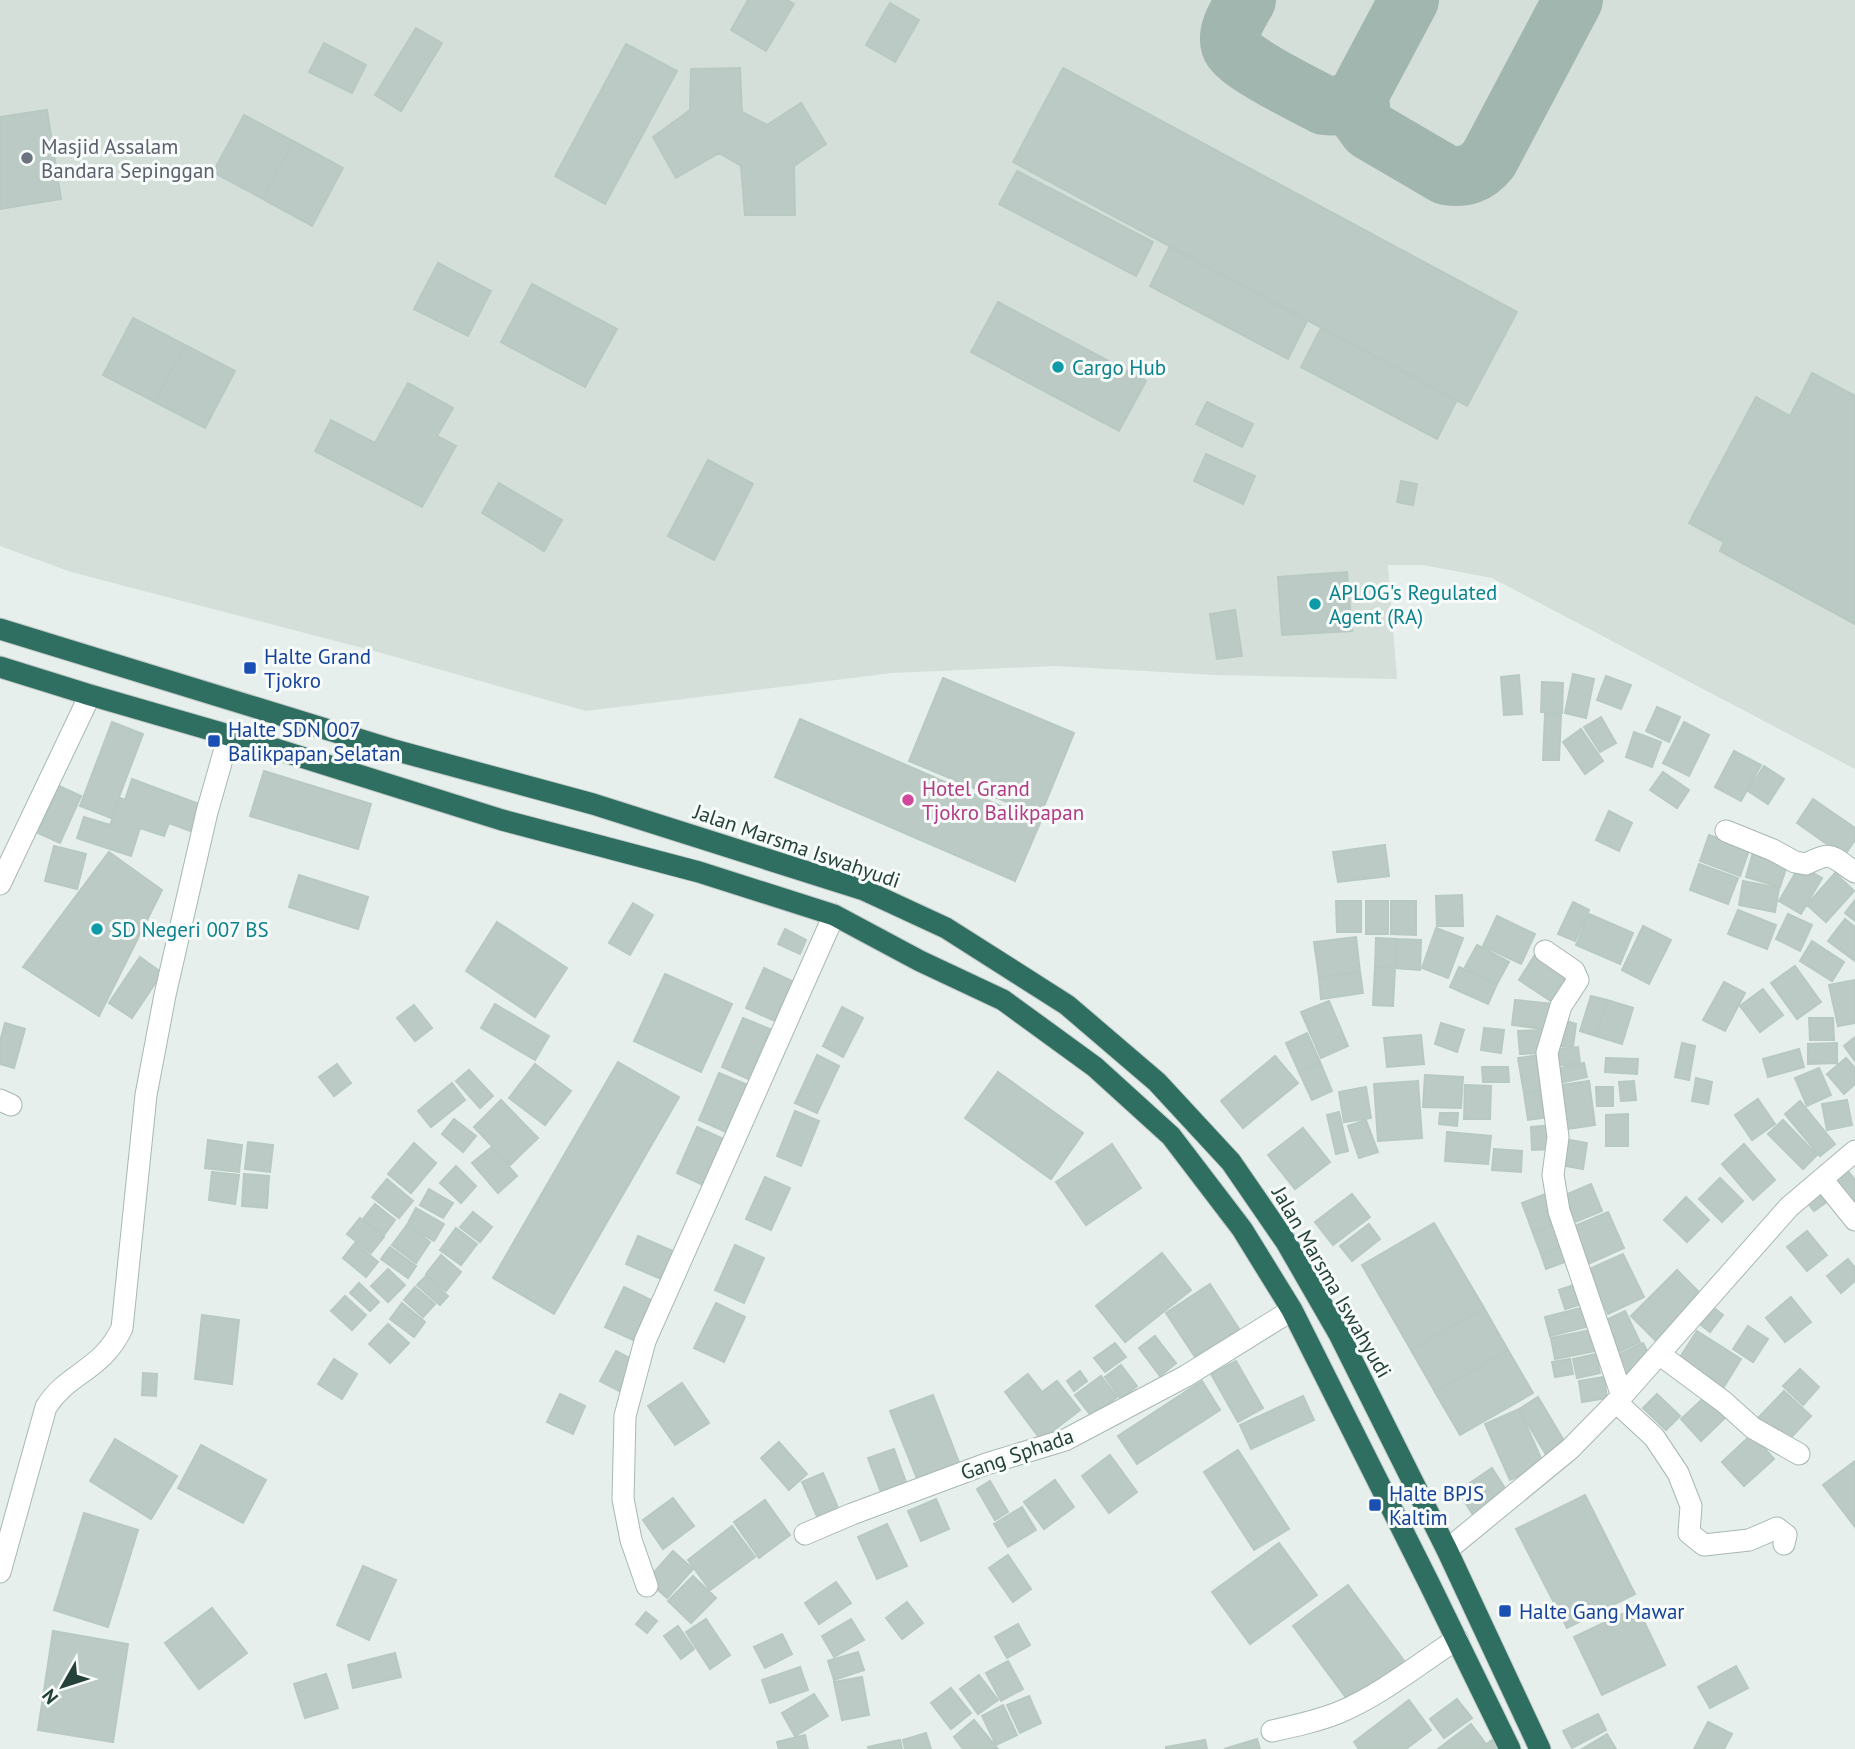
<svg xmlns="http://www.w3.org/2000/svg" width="1855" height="1749" viewBox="0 0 1855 1749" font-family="'PT Sans',sans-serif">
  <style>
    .built { fill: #d4dfda }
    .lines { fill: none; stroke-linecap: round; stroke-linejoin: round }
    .taxiway { stroke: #a2b6b0; stroke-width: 60 }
    .building { fill: #bbcac4; stroke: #b8c9c2; stroke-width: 2 }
    .minor-casing { stroke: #a8b8b2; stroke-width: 23 }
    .highway-casing { stroke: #c2cac8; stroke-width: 23 }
    .minor { stroke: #fff; stroke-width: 21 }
    .highway { stroke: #2f6f62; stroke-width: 21 }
    .worship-dot { fill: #6b7280; stroke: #f7fbf9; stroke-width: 2.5 }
    .culture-dot { fill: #0f9aa8; stroke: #f7fbf9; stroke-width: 2.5 }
    .transit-dot { fill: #1a4fb4; stroke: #f7fbf9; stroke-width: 2.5 }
    .hotel-dot { fill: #d1479c; stroke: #f7fbf9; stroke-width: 2.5 }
    .labels { text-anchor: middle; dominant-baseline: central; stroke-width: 6; stroke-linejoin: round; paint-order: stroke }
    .worship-label { font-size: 21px; fill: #5b616d; stroke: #f7fbf9; text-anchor: start }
    .culture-label { font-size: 21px; fill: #0d838f; stroke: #f7fbf9; text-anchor: start }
    .transit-label { font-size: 21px; fill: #164399; stroke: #f7fbf9; text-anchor: start }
    .hotel-label { font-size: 21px; fill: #b23c85; stroke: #f7fbf9; text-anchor: start }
    .street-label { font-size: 21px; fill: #24423a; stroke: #f7fbf9 }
  </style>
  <rect width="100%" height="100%" fill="#e6efeb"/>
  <path class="built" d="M0 0H1855V769L1492 578 1423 565H1388L1397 679 1215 675 1056 666 892 673 586 711 378 652 71 572 0 546Z"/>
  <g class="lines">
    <path class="taxiway" d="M1246 0C1239 13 1226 31 1231 46 1235 61 1307 96 1324 105 1340 107 1347 104 1359 94
      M1409 0 1359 94 1361 119 1369 130 1446 175C1465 178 1477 174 1489 159L1573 0"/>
  </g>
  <path class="building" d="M748 0H787L794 4 766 51 731 30Z
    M890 3 919 20 895 62 866 45Z
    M416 28 442 43 401 111 375 95Z
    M324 43 366 65 352 93 309 72Z
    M626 44 677 71 605 204 555 176Z
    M740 68 742 112 767 125 801 103 826 144 794 166 795 215H745L741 166 719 153 676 178 653 137 690 110 691 69Z
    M1063 68 1517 312 1467 406 1013 162Z
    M47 110 61 199 0 209V117Z
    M244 115 293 141 263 199 213 172Z
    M293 141 343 168 312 226 263 199Z
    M1017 171 1153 242 1136 276 999 204Z
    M1170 246 1307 321 1288 359 1150 286Z
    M438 263 491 291 468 336 414 309Z
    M532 284 617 329 585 387 501 342Z
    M998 302 1146 381 1119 431 971 352Z
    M133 318 185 345 155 402 103 375Z
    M1321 328 1457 400 1437 439 1301 367Z
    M185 345 235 371 205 428 155 402Z
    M1812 373 1855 396V624L1720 551 1724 542 1689 523 1756 397 1790 416Z
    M408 383 453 408 437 436 456 446 422 507 315 451 331 420 375 443Z
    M1207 402 1253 424 1242 447 1196 424Z
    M1206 454 1255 476 1243 504 1194 481Z
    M708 460 753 484 714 560 668 536Z
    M1401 481 1417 484 1413 505 1397 502Z
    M499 483 562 520 544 551 482 513Z
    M1347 572 1352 631 1282 635 1278 577Z
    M1235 610 1242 656 1217 659 1210 614Z
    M1573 674 1594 679 1586 718 1565 713Z
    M1519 675 1522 714 1504 715 1501 677Z
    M1606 676 1631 685 1621 709 1597 700Z
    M943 678 1074 733 1040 816 909 761Z
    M1542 682 1563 683 1562 713 1541 712Z
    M1657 707 1680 717 1669 742 1646 731Z
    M1545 714 1561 715 1559 760H1543Z
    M1601 717 1616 743 1600 752 1584 727Z
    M800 719 1040 823 1015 881 775 777Z
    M112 722 143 734 111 818 80 806Z
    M1684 722 1709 735 1689 776 1663 763Z
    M1581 729 1603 761 1585 774 1563 742Z
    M1634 732 1661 742 1652 767 1626 757Z
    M1734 751 1761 765 1741 801 1715 787Z
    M1764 766 1784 779 1768 804 1748 791Z
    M264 771 371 804 358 849 250 816Z
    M1663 772 1689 790 1677 808 1650 790Z
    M132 779 202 805 193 832 169 823 164 836 140 828 131 856 77 838 84 817 110 825 120 798 125 800Z
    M59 786 81 796 60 843 38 833Z
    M1813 799 1855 828V840L1844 856 1797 823Z
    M1609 811 1632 823 1619 851 1596 840Z
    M1709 835 1749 850 1740 876 1700 861Z
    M1385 845 1389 876 1338 882 1333 852Z
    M54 846 86 854 77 889 45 881Z
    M1754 849 1789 859 1780 887 1746 877Z
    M109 852 162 890 99 1016 23 967Z
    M1699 864 1738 878 1728 904 1690 890Z
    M1800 865 1822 878 1801 914 1779 901Z
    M1835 873 1854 891 1826 922 1807 905Z
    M299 875 368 897 358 929 289 907Z
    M1743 881 1779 888 1775 912 1739 905Z
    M1462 895 1463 926H1437L1436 896Z
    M1855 900V921L1845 913Z
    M1336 901H1361V932H1337Z
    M1366 901H1388V934H1366Z
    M1391 901H1416V935L1391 934Z
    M1573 902 1589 910 1575 941 1558 934Z
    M633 903 653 915 630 955 609 943Z
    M1738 910 1776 925 1767 949 1728 934Z
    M1589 914 1633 933 1620 964 1576 945Z
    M1788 914 1812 925 1800 951 1776 939Z
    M1497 916 1535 934 1521 964 1483 946Z
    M1845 919 1855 927V961L1828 941Z
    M497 922 567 968 535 1017 466 971Z
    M1643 926 1671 940 1649 984 1622 970Z
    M1436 928 1463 938 1448 978 1422 968Z
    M785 929 806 940 800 954 778 944Z
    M1356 937 1360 972 1319 977 1314 942Z
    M1376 938 1397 939 1395 968 1375 967Z
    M1397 939 1421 940 1420 970 1395 968Z
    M1812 941 1844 962 1832 981 1800 961Z
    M1477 945 1509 962 1497 984 1465 967Z
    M1536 953 1575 977 1557 1005 1519 980Z
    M140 957 162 973 132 1018 109 1003Z
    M1795 966 1821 1002 1797 1019 1771 983Z
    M1375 967 1395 968 1393 1006 1373 1005Z
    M1459 967 1497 984 1488 1004 1450 987Z
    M764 968 794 982 777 1022 746 1008Z
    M1360 972 1363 993 1321 999 1319 977Z
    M665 974 732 1004 701 1072 634 1041Z
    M1855 980V1023L1838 1026 1829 985Z
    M1724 982 1745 993 1725 1031 1703 1020Z
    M1763 989 1783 1015 1760 1032 1740 1006Z
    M1591 996 1607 1000 1596 1036 1580 1031Z
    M1515 1000 1554 1004 1551 1030 1512 1025Z
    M1607 1000 1633 1008 1622 1044 1596 1036Z
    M1329 1001 1348 1046 1321 1058 1301 1012Z
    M495 1004 549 1036 535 1060 481 1028Z
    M414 1005 432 1028 415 1041 397 1018Z
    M842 1007 863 1018 843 1057 823 1046Z
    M743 1018 770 1029 748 1079 722 1067Z
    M1809 1018H1833L1834 1040H1810Z
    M1560 1019 1576 1024 1573 1047 1555 1046Z
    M5 1023 25 1029 14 1068 0 1064V1042Z
    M1441 1023 1464 1030 1457 1052 1435 1044Z
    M1484 1028 1504 1030 1501 1053 1481 1050Z
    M1542 1030 1544 1053 1520 1054 1518 1031Z
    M1307 1033 1320 1062 1299 1072 1286 1043Z
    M1421 1035 1424 1064 1387 1067 1384 1038Z
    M1855 1037V1061L1844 1046Z
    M1682 1043 1695 1046 1689 1080 1675 1077Z
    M1837 1043V1063L1808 1064V1044Z
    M1578 1047 1580 1063 1554 1066 1552 1050Z
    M1799 1049 1804 1067 1768 1077 1763 1059Z
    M817 1055 839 1066 817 1113 795 1103Z
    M1540 1055 1546 1089 1524 1093 1518 1058Z
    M1275 1056 1298 1083 1243 1128 1221 1101Z
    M1606 1058 1638 1059 1637 1074 1605 1072Z
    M1846 1058 1855 1068V1084L1844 1094 1827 1074Z
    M618 1062 679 1097 554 1314 493 1278Z
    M1320 1062 1332 1091 1312 1100 1299 1072Z
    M1584 1063 1587 1077 1559 1083 1556 1069Z
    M337 1064 351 1083 334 1096 319 1077Z
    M535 1064 571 1091 545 1125 509 1098Z
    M1482 1067H1508L1509 1082H1483Z
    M1819 1068 1831 1095 1807 1106 1795 1078Z
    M469 1070 493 1096 480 1108 456 1081Z
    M998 1072 1083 1133 1051 1179 965 1118Z
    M719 1073 748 1085 728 1133 699 1120Z
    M1425 1075 1463 1077 1461 1108 1423 1107Z
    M1696 1078 1712 1082 1708 1104 1692 1101Z
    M1418 1081 1422 1138 1378 1141 1374 1084Z
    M1589 1081 1595 1125 1567 1129 1561 1085Z
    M1634 1081 1636 1100 1621 1101 1619 1082Z
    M452 1083 465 1100 431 1127 418 1111Z
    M1465 1085 1491 1086 1490 1119H1464Z
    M1366 1087 1371 1118 1344 1122 1339 1092Z
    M1596 1087H1613V1106H1597Z
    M1546 1089 1550 1117 1528 1120 1524 1093Z
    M1758 1099 1775 1124 1752 1140 1735 1115Z
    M501 1100 538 1138 510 1165 474 1127Z
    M1847 1100 1852 1125 1827 1130 1822 1104Z
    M1800 1101 1835 1144 1820 1156 1785 1114Z
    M795 1111 819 1121 801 1166 777 1156Z
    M1339 1112 1348 1151 1336 1154 1327 1115Z
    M1440 1113H1458L1457 1126 1439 1124Z
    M1628 1114V1146H1606V1115Z
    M454 1119 476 1136 463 1152 442 1134Z
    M1366 1120 1378 1152 1359 1158 1348 1126Z
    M1783 1120 1817 1155 1803 1169 1768 1134Z
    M1554 1125 1555 1149 1532 1150 1531 1127Z
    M697 1127 728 1141 707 1187 677 1173Z
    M1303 1128 1330 1162 1295 1189 1268 1155Z
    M1447 1132 1491 1136 1488 1164 1445 1161Z
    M1564 1139 1587 1143 1583 1169 1560 1165Z
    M208 1140 242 1145 239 1172 205 1168Z
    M248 1142 273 1145 270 1172 245 1169Z
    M414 1143 436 1163 411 1193 388 1174Z
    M1112 1144 1141 1188 1086 1225 1056 1182Z
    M1744 1144 1775 1180 1753 1200 1722 1164Z
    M492 1147 517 1176 498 1193 472 1163Z
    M1494 1149 1522 1151 1521 1172 1492 1170Z
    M456 1166 476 1186 461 1203 440 1183Z
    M1844 1166 1855 1180V1202L1851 1206 1829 1178Z
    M212 1172 239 1175 235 1204 209 1200Z
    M244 1174 269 1176 267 1208 242 1206Z
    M765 1177 790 1188 771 1230 746 1219Z
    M1720 1178 1743 1201 1722 1222 1699 1199Z
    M387 1179 413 1201 399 1218 372 1197Z
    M1591 1184 1602 1211 1568 1225 1558 1198Z
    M429 1189 453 1203 443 1218 420 1205Z
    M1825 1189 1832 1198 1814 1211 1807 1202Z
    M1548 1193 1560 1223 1533 1233 1522 1203Z
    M1352 1194 1370 1217 1333 1245 1315 1222Z
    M1686 1197 1709 1220 1687 1242 1664 1220Z
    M375 1204 395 1220 384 1235 363 1219Z
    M416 1208 444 1224 434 1241 407 1225Z
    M473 1212 492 1227 480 1242 460 1227Z
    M1608 1212 1624 1248 1586 1265 1570 1228Z
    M360 1218 384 1237 371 1253 347 1234Z
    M1434 1223 1484 1308 1411 1350 1362 1265Z
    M1560 1223 1568 1244 1541 1254 1533 1233Z
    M1369 1224 1380 1239 1352 1261 1340 1246Z
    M407 1225 430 1242 416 1263 392 1245Z
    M456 1228 477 1244 461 1265 440 1250Z
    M1807 1231 1827 1255 1807 1271 1787 1247Z
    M638 1236 680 1254 668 1282 626 1264Z
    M355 1243 378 1262 366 1277 343 1258Z
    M1568 1244 1573 1259 1546 1269 1541 1254Z
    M735 1245 764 1258 744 1303 715 1290Z
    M390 1247 416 1266 408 1278 381 1259Z
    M1162 1253 1191 1290 1125 1342 1096 1306Z
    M1623 1254 1644 1297 1608 1314 1587 1270Z
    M441 1255 461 1272 446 1291 426 1274Z
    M1848 1259 1855 1268V1281L1841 1293 1827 1276Z
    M388 1269 405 1285 388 1302 371 1286Z
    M1677 1270 1704 1297 1658 1343 1631 1316Z
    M426 1276 448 1296 440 1305 417 1285Z
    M1583 1282 1589 1302 1565 1309 1559 1290Z
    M359 1283 379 1302 370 1311 350 1293Z
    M1210 1284 1239 1329 1195 1357 1166 1313Z
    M415 1287 435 1304 423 1317 404 1300Z
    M624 1287 653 1301 635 1341 605 1327Z
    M345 1296 366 1315 352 1330 331 1311Z
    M1791 1297 1811 1322 1785 1342 1766 1318Z
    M402 1303 425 1322 414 1337 390 1319Z
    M716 1303 745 1317 724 1362 694 1348Z
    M1589 1306 1594 1325 1550 1336 1545 1317Z
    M1484 1308 1508 1350 1435 1392 1411 1350Z
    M1714 1308 1723 1315 1710 1332 1701 1325Z
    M1625 1311 1640 1342 1619 1352 1604 1321Z
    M202 1315 239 1320 232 1384 195 1379Z
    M388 1324 409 1343 390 1363 369 1344Z
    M1748 1326 1768 1339 1753 1362 1733 1349Z
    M1596 1329 1600 1350 1555 1359 1551 1338Z
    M1697 1331 1741 1359 1722 1390 1677 1362Z
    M1155 1336 1176 1363 1160 1376 1139 1348Z
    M1115 1343 1126 1357 1105 1372 1094 1358Z
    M1643 1343 1652 1361 1622 1376 1612 1358Z
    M1508 1350 1533 1393 1460 1435 1435 1392Z
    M616 1351 635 1361 619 1391 600 1381Z
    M1596 1354 1600 1373 1577 1378 1573 1359Z
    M334 1359 357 1374 342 1399 318 1384Z
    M1570 1359 1573 1374 1555 1377 1552 1362Z
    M1236 1361 1263 1408 1238 1422 1211 1374Z
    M1121 1365 1137 1386 1121 1399 1105 1377Z
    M1800 1369 1819 1387 1803 1405 1783 1386Z
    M1080 1371 1087 1381 1074 1391 1067 1381Z
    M143 1373 157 1374 156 1396 142 1395Z
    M1028 1374 1042 1392 1057 1381 1080 1410 1041 1440 1005 1392Z
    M1101 1376 1117 1397 1092 1417 1075 1395Z
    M1604 1377 1607 1398 1582 1402 1579 1381Z
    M1202 1381 1220 1410 1137 1464 1118 1436Z
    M682 1383 709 1423 675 1445 648 1406Z
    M1784 1391 1811 1416 1785 1444 1758 1418Z
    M1709 1393 1729 1414 1701 1441 1681 1419Z
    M560 1394 585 1406 573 1434 547 1422Z
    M1657 1394 1680 1416 1666 1430 1643 1408Z
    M933 1395 960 1465 918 1481 890 1411Z
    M1303 1396 1314 1420 1251 1449 1240 1425Z
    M1538 1397 1567 1446 1548 1458 1519 1409Z
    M1519 1409 1544 1465 1510 1480 1485 1424Z
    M1752 1434 1774 1459 1744 1486 1722 1462Z
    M115 1439 177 1476 151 1519 90 1481Z
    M779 1442 807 1474 789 1490 761 1458Z
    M201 1445 266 1480 243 1523 178 1488Z
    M894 1449 907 1485 882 1495 868 1458Z
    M1238 1450 1289 1529 1254 1550 1204 1472Z
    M1110 1455 1137 1492 1109 1513 1082 1476Z
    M1855 1461V1527L1823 1485Z
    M1492 1468 1510 1496 1475 1518 1458 1491Z
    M823 1473 839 1510 818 1519 802 1482Z
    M1055 1480 1074 1507 1044 1529 1024 1502Z
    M990 1481 1008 1512 995 1520 977 1489Z
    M1585 1495 1635 1594 1567 1628 1516 1529Z
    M673 1498 694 1526 663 1549 643 1520Z
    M936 1499 949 1529 921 1541 908 1511Z
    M765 1500 790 1535 759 1558 734 1522Z
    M1022 1507 1036 1530 1008 1547 994 1524Z
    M84 1513 138 1530 108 1627 54 1610Z
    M887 1524 907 1566 877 1579 858 1537Z
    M732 1526 755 1557 710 1590 688 1560Z
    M1279 1543 1317 1595 1250 1644 1212 1592Z
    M673 1551 693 1569 667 1598 647 1580Z
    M1008 1555 1031 1589 1013 1602 989 1568Z
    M363 1566 396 1580 369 1640 337 1625Z
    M693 1576 716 1598 691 1623 668 1601Z
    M836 1582 851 1603 819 1624 805 1603Z
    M1348 1585 1405 1662 1350 1703 1293 1626Z
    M907 1602 923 1623 902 1639 886 1618Z
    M1637 1607 1665 1665 1602 1695 1574 1637Z
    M212 1608 247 1653 199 1689 165 1643Z
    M646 1612 657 1621 647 1633 636 1624Z
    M706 1619 730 1655 710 1669 686 1632Z
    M851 1619 864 1640 834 1657 822 1636Z
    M1018 1624 1030 1645 1007 1658 995 1637Z
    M678 1626 694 1649 681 1659 664 1636Z
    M53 1631 128 1644 113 1742 38 1730Z
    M782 1634 792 1654 765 1668 754 1647Z
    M858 1652 864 1670 834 1680 828 1661Z
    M395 1653 401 1677 353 1688 348 1665Z
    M1008 1661 1023 1689 1001 1701 986 1673Z
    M1736 1666 1748 1688 1710 1708 1698 1687Z
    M800 1667 808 1690 770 1703 762 1680Z
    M326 1674 338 1708 305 1718 294 1684Z
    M979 1675 998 1700 978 1714 960 1689Z
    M862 1677 869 1715 842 1720 834 1682Z
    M951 1688 971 1713 951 1729 931 1703Z
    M814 1694 828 1716 795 1736 782 1713Z
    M1029 1696 1041 1723 1020 1733 1007 1705Z
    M1457 1699 1472 1718 1444 1738 1430 1719Z
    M1409 1700 1431 1730 1406 1749H1359L1354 1742Z
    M1003 1705 1017 1735 996 1745 982 1716Z
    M1598 1714 1606 1730 1572 1748 1563 1731Z
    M974 1720 998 1749H963L954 1737Z
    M1708 1722 1732 1734 1724 1749H1694Z
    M1471 1724 1486 1744 1479 1749H1438Z
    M926 1733 931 1749H905L903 1740Z
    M1607 1734 1616 1749H1582Z
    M805 1735 808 1749H779L777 1742Z
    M1257 1739 1260 1749H1224Z
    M900 1740 902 1749H869L868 1747Z
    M1205 1740 1207 1749H1166V1747Z
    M1492 1740 1499 1749H1480Z"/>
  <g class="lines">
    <g class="minor-casing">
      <path id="minor" d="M1726 831 1773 850 1795 862 1806 864C1833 850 1830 856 1855 872
        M0 884 90 695
        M1545 951 1574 971 1578 980 1561 1006 1547 1053 1558 1137 1553 1175 1559 1211 1622 1396
        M0 1100 11 1105
        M1822 1179 1855 1220
        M1659 1354 1724 1402 1753 1428 1799 1454
        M1616 1402 1654 1437 1678 1473 1691 1506 1689 1533 1704 1545 1749 1540 1777 1528 1786 1535 1784 1544
        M805 1534 852 1514 986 1464 1065 1440 1186 1376 1292 1310
        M1447 1550 1570 1449 1622 1396 1789 1207 1855 1151
        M0 1572 46 1407C68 1372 102 1371 122 1328L146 1095 165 995 207 812 229 735
        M647 1586 631 1540 623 1499 625 1416 645 1341 834 915
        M1272 1731C1295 1726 1318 1721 1340 1712 1382 1694 1419 1664 1457 1639"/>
    </g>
    <g class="highway-casing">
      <path id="highway" d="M0 629 394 750 593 804 864 890 946 928 1067 1005 1157 1082 1231 1162 1286 1242 1339 1334 1447 1550 1540 1749
        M0 667 90 695 263 745 502 820 699 872 834 915 920 961 1003 1000 1095 1067 1171 1136 1242 1229 1292 1310 1429 1583 1510 1749"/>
    </g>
    <use href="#minor" class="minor"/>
    <use href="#highway" class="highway"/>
  </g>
  <circle class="worship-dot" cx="27" cy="158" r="7"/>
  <g class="culture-dot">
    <circle cx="1058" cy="367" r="7"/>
    <circle cx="1315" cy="604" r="7"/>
    <circle cx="97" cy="929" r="7"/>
  </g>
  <g class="transit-dot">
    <rect x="243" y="661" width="14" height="14" rx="3.5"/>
    <rect x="207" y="734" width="14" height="14" rx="3.5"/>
    <rect x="1368" y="1498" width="14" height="14" rx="3.5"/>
    <rect x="1498" y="1604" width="14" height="14" rx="3.5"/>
  </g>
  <circle class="hotel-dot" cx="908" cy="800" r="7"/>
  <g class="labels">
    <g class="worship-label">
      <text x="41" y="146">Masjid Assalam<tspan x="41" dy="24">Bandara Sepinggan</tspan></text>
    </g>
    <g class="culture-label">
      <text x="1072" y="367">Cargo Hub</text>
      <text x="1329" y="592">APLOG's Regulated<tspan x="1329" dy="24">Agent (RA)</tspan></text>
      <text x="111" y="929">SD Negeri 007 BS</text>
    </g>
    <g class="transit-label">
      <text x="264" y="656">Halte Grand<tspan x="264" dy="24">Tjokro</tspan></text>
      <text x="228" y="729">Halte SDN 007<tspan x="228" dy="24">Balikpapan Selatan</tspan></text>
      <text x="1389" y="1493">Halte BPJS<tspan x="1389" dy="24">Kaltim</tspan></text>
      <text x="1519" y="1611">Halte Gang Mawar</text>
    </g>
    <g class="hotel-label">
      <text x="922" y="788">Hotel Grand<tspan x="922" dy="24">Tjokro Balikpapan</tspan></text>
    </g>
    <g class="street-label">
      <text transform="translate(797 846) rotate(19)">Jalan Marsma Iswahyudi</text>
      <text transform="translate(1332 1282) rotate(60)">Jalan Marsma Iswahyudi</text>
      <text transform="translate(1017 1454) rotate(-19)">Gang Sphada</text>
    </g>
  </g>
  <g transform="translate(63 1686) rotate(231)" stroke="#f7fbf9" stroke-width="5" paint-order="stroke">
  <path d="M0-5L12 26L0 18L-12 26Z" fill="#24423a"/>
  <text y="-10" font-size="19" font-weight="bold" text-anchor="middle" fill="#24423a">N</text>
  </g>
</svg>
